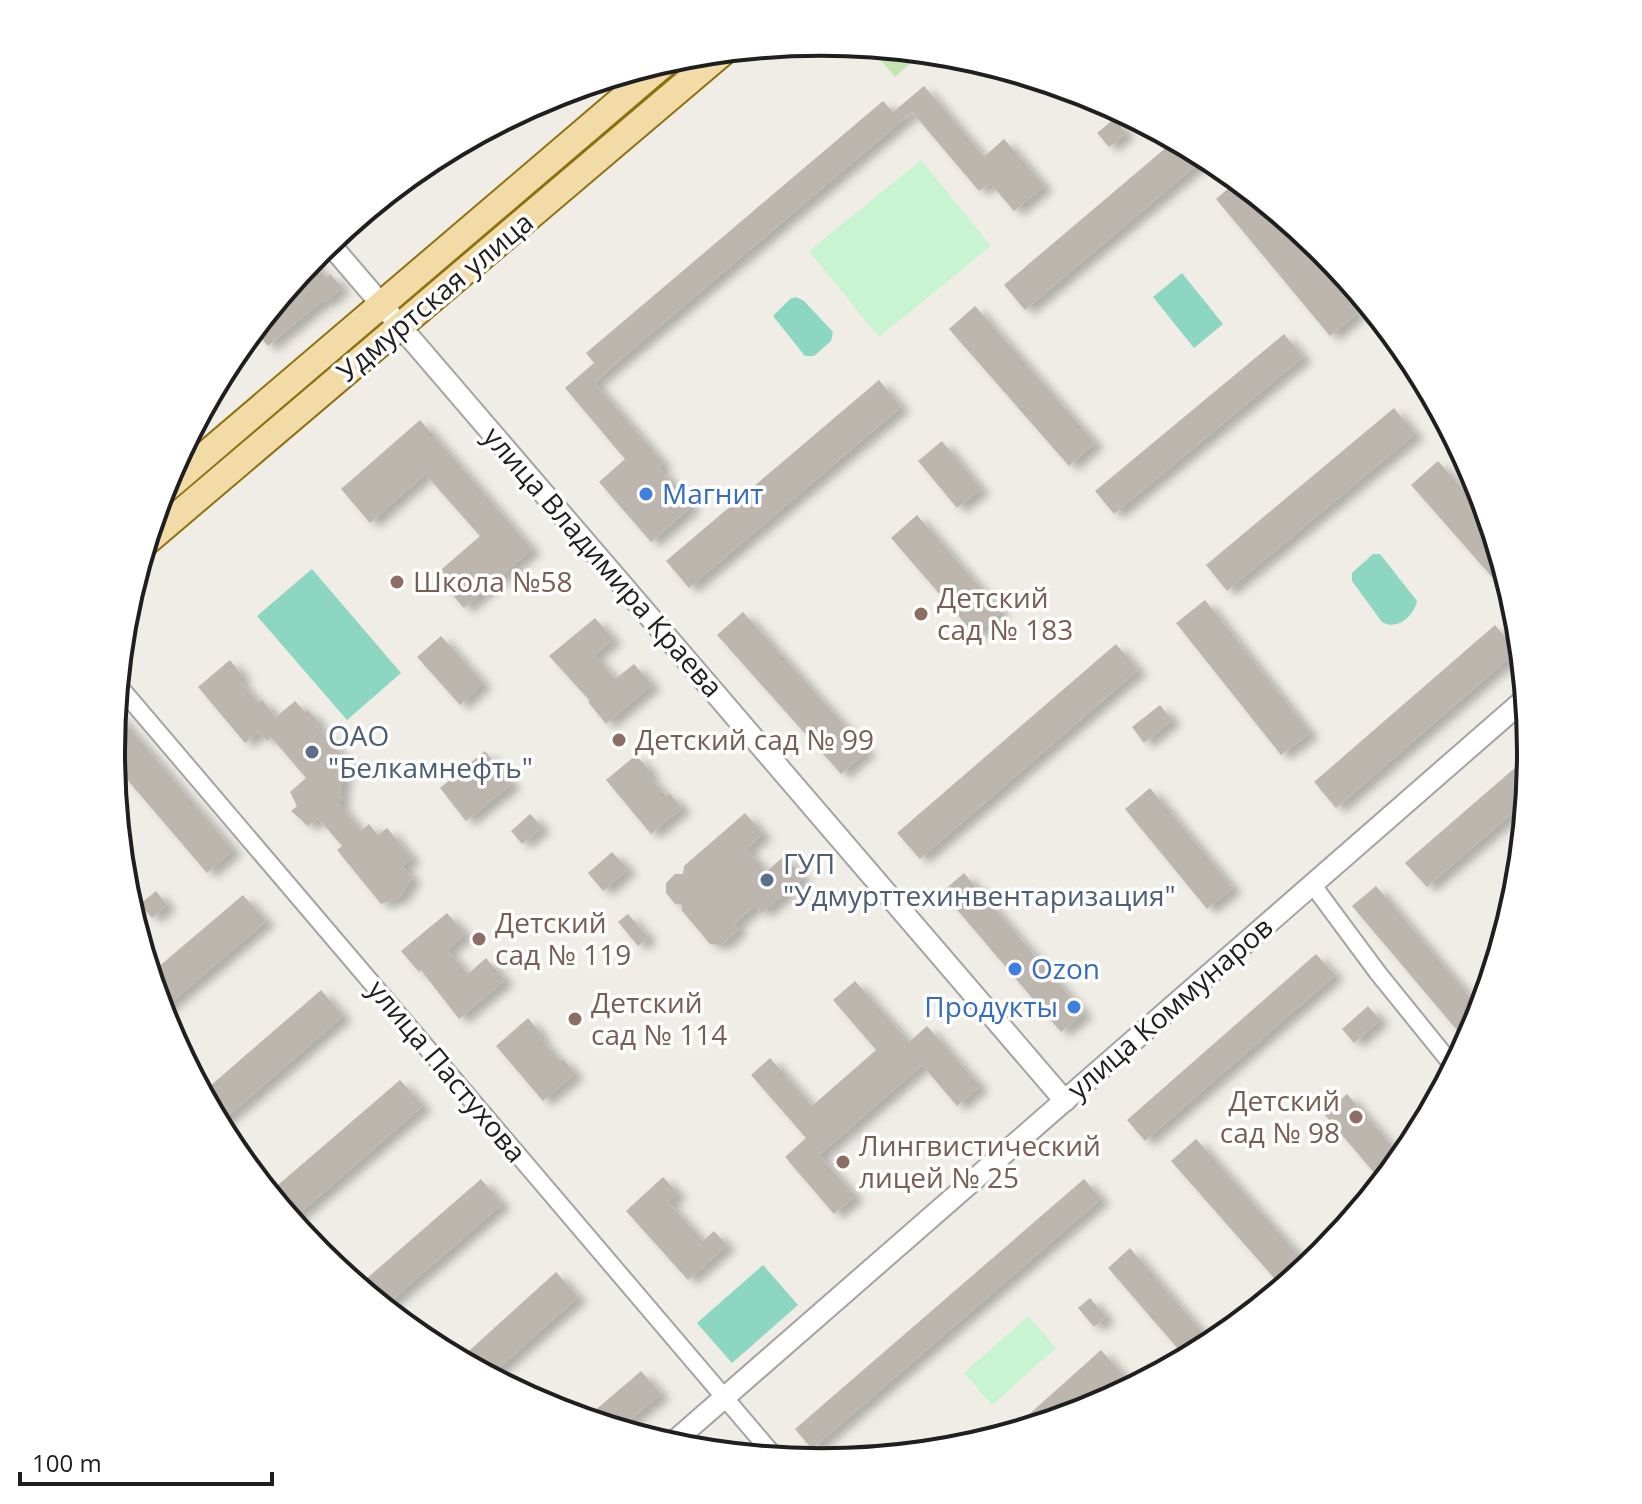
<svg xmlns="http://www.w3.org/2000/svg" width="1642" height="1504" font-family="'Open Sans',sans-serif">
<defs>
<filter id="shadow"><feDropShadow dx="9" dy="5" stdDeviation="4" flood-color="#0004"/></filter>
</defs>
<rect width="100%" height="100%" fill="#efede6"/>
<!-- grass -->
<path fill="#c4e4b1" d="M 870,47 L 923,52 L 895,77 Z"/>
<!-- park -->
<g fill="#c8f4d1">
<path d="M 921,160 L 991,246 L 879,337 L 809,251 Z"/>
<path d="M 1028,1316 L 1056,1348 L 992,1405 L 964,1373 Z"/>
</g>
<!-- pitch -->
<g fill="#8cd6c2">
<path d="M 1182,273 L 1223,324 L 1194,348 L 1153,297 Z"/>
<path d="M 796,297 L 804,301 L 833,332 L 831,341 L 814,356 L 805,356 L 773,316 L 790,299 Z"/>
<path d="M 1373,554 L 1380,554 L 1417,601 C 1414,616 1397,631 1382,622 L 1352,581 L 1352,573 Z"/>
<path d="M 312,569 L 401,673 L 347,720 L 257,616 Z"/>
<path d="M 763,1265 L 798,1305 L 732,1363 L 697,1323 Z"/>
</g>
<!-- building -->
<g fill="#bcb6af" filter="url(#shadow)">
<path d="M 924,86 L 984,157 L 1004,139 L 1044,186 L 1014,211 L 990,183 L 979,191 L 912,112 L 594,382 L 663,463 L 658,467 L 692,506 L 651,542 L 599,482 L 625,459 L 565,388 L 594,363 L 586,353 L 883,101 L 893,112 Z"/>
<path d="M 1114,119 L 1126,133 L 1109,147 L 1097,133 Z"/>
<path d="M 1175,140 L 1206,157 L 1025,310 L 1004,285 Z"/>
<path d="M 1238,180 L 1266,204 L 1358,313 L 1330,336 L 1216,199 Z"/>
<path d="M 311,260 L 326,278 L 330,274 L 341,286 L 338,291 L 328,300 L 321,302 L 268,346 L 254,329 Z"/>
<path d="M 975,306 L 1095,443 L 1069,466 L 949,329 Z"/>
<path d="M 1284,334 L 1303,357 L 1114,514 L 1095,491 Z"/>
<path d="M 879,380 L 901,407 L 689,588 L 666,561 Z"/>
<path d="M 1394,408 L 1415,434 L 1227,591 L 1206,565 Z"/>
<path d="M 420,420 L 532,549 L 464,608 L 435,575 L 480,536 L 425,474 L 370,523 L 341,489 Z"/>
<path d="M 942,441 L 981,489 L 957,508 L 918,461 Z"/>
<path d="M 1438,461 L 1489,519 L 1514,602 L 1411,485 Z"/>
<path d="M 917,515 L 1001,612 L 975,635 L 891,538 Z"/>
<path d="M 1205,600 L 1310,733 L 1281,755 L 1176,623 Z"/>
<path d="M 743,612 L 867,751 L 841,774 L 717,635 Z"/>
<path d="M 595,618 L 613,639 L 594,655 L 615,679 L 634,664 L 652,685 L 606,724 L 588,702 L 590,701 L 549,656 Z"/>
<path d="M 1495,625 L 1517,651 L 1336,808 L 1314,782 Z"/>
<path d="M 441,636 L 483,683 L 460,705 L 417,657 Z"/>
<path d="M 1116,644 L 1138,670 L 920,859 L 897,833 Z"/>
<path d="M 230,660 L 242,675 L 238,679 L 259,703 L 262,700 L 276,717 L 295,701 L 305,712 L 308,710 L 318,722 L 315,724 L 349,764 L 344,768 L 340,795 L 343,798 L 338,803 L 361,831 L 369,824 L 378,835 L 387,828 L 412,858 L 402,866 L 412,878 L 400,897 L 381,904 L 337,850 L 342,846 L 318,818 L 308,826 L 291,811 L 297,806 L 290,792 L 306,778 L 271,737 L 267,741 L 259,731 L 245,743 L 198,687 Z"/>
<path d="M 1160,705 L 1172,720 L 1144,743 L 1132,727 Z"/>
<path d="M 115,711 L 233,850 L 207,873 L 112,762 Z"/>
<path d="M 485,751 L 512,784 L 466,821 L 440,788 Z"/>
<path d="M 1531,754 L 1526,801 L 1427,887 L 1405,863 Z"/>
<path d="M 636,755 L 650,771 L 647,774 L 666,796 L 669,793 L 682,808 L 651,834 L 606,780 Z"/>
<path d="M 1150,788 L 1233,888 L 1207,909 L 1125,809 Z"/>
<path d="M 745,813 L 763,834 L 746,849 L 766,872 L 784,856 L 803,878 L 762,913 L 755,905 L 734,924 L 738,930 L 722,944 L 710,944 L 682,911 L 682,904 L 675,904 L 666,893 L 666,883 L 675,874 L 683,874 L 684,866 Z"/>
<path d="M 530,814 L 542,827 L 522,844 L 511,831 Z"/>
<path d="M 612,852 L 628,869 L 603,891 L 588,873 Z"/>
<path d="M 964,873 L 1084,1013 L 1061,1032 L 942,892 Z"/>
<path d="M 1376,886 L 1481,1010 L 1467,1042 L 1352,906 Z"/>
<path d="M 156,891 L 167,905 L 152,918 L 140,904 Z"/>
<path d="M 243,895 L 266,921 L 161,1011 L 150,974 Z"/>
<path d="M 447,913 L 465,934 L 447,950 L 468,974 L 486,958 L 505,980 L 459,1019 L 421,970 L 419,972 L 401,951 Z"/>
<path d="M 628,914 L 648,937 L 638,946 L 618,922 Z"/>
<path d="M 1316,954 L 1335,975 L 1145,1141 L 1127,1120 Z"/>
<path d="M 855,981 L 909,1042 L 927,1026 L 980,1086 L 957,1106 L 922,1065 L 819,1155 L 855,1196 L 834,1214 L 785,1157 L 806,1138 L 751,1075 L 770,1058 L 812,1106 L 876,1050 L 833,1000 Z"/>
<path d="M 321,990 L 343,1016 L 219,1124 L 202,1093 Z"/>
<path d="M 1368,1006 L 1380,1020 L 1354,1043 L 1342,1029 Z"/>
<path d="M 528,1018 L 541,1034 L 538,1036 L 560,1061 L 563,1059 L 575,1074 L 543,1101 L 496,1046 Z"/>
<path d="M 400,1080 L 423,1106 L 294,1218 L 271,1191 Z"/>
<path d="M 1347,1094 L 1402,1158 L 1382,1182 L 1324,1114 Z"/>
<path d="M 1196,1139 L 1308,1266 L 1282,1287 L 1171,1161 Z"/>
<path d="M 663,1177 L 678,1193 L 668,1202 L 703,1241 L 714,1231 L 727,1245 L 688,1280 L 626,1211 Z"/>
<path d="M 481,1179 L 502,1204 L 384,1307 L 358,1286 Z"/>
<path d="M 1084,1179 L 1101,1199 L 812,1449 L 795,1429 Z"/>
<path d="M 1130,1248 L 1212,1344 L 1186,1358 L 1108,1268 Z"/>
<path d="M 556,1272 L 578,1297 L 490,1376 L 459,1360 Z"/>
<path d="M 1090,1298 L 1106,1317 L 1094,1327 L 1078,1308 Z"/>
<path d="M 1101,1350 L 1123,1375 L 1082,1411 L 1007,1434 Z"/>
<path d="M 641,1371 L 661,1394 L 619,1429 L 585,1419 Z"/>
</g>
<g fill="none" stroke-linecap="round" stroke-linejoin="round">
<!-- minor casing -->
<g stroke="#a3a3a3" stroke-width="20">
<g id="minor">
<path d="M 118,685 L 776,1458"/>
<path d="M 1312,884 L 1378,973 L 1454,1067"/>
</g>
</g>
<!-- tertiary casing -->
<g stroke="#a3a3a3" stroke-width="24">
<g id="tertiary">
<path d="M 328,242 L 1065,1101"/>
<path d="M 670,1445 L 1526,698"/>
</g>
</g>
<!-- primary casing -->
<g stroke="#8c710f" stroke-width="30">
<g id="primary">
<path d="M 162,492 L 668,60"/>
<path d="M 146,542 L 723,52"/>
</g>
</g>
<!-- minor -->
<use href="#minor" stroke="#fff" stroke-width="16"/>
<!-- tertiary -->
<use href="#tertiary" stroke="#fff" stroke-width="20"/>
<!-- primary -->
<use href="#primary" stroke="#f3dba7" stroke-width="26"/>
</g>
<!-- markers -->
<g fill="#3f7fe0" stroke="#fff" stroke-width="3">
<circle cx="646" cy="494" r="8"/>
<circle cx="1015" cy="969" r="8"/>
<circle cx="1074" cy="1007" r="8"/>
</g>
<g fill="#8d6e63" stroke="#fff" stroke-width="3">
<circle cx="397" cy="582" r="8"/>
<circle cx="921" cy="614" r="8"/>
<circle cx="619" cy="740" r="8"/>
<circle cx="479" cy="939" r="8"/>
<circle cx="575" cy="1019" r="8"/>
<circle cx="1356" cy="1117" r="8"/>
<circle cx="843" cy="1162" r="8"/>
</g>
<g fill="#5c6f8a" stroke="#fff" stroke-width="3">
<circle cx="312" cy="752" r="8"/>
<circle cx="767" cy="880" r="8"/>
</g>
<g text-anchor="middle" stroke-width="7" stroke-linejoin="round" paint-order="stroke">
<!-- street labels -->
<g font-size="28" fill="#1f1f1f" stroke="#fff">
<text transform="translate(435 297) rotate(-40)" y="10">Удмуртская улица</text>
<text transform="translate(603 562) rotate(49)" y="10">улица Владимира Краева</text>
<text transform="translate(1170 1008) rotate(-41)" y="10">улица Коммунаров</text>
<text transform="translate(447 1071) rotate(50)" y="10">улица Пастухова</text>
</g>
<!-- shop labels -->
<g font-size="28" fill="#366cbe" stroke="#fff" text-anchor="start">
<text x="662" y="504">Магнит</text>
<text x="1031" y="979">Ozon</text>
<text x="1058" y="1017" text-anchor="end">Продукты</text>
</g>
<!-- education labels -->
<g font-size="28" fill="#785e54" stroke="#fff" text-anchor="start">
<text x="413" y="592">Школа №58</text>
<text x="937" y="608">Детский<tspan x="937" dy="32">сад № 183</tspan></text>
<text x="635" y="750">Детский сад № 99</text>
<text x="495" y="933">Детский<tspan x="495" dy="32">сад № 119</tspan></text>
<text x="591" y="1013">Детский<tspan x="591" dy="32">сад № 114</tspan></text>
<text x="1340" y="1111" text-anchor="end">Детский<tspan x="1340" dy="32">сад № 98</tspan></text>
<text x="859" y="1156">Лингвистический<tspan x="859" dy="32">лицей № 25</tspan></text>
</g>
<!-- service labels -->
<g font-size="28" fill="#4e5e75" stroke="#fff" text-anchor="start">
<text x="328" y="746">ОАО<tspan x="328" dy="32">"Белкамнефть"</tspan></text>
<text x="783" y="874">ГУП<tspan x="783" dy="32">"Удмурттехинвентаризация"</tspan></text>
</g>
</g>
<!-- crop -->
<path d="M0 0H1642V1504H0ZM125 752a696 696 0 1 1 1392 0a696 696 0 1 1-1392 0Z" fill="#fff" fill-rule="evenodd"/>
<path fill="none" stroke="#1f1f1f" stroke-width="4" d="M125 752a696 696 0 1 1 1392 0a696 696 0 1 1-1392 0Z"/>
<!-- scale -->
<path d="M20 1472v12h252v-12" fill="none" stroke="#1f1f1f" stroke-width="4"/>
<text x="32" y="1472" font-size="24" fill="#1f1f1f" stroke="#ffffff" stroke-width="6" paint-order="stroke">100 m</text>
</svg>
